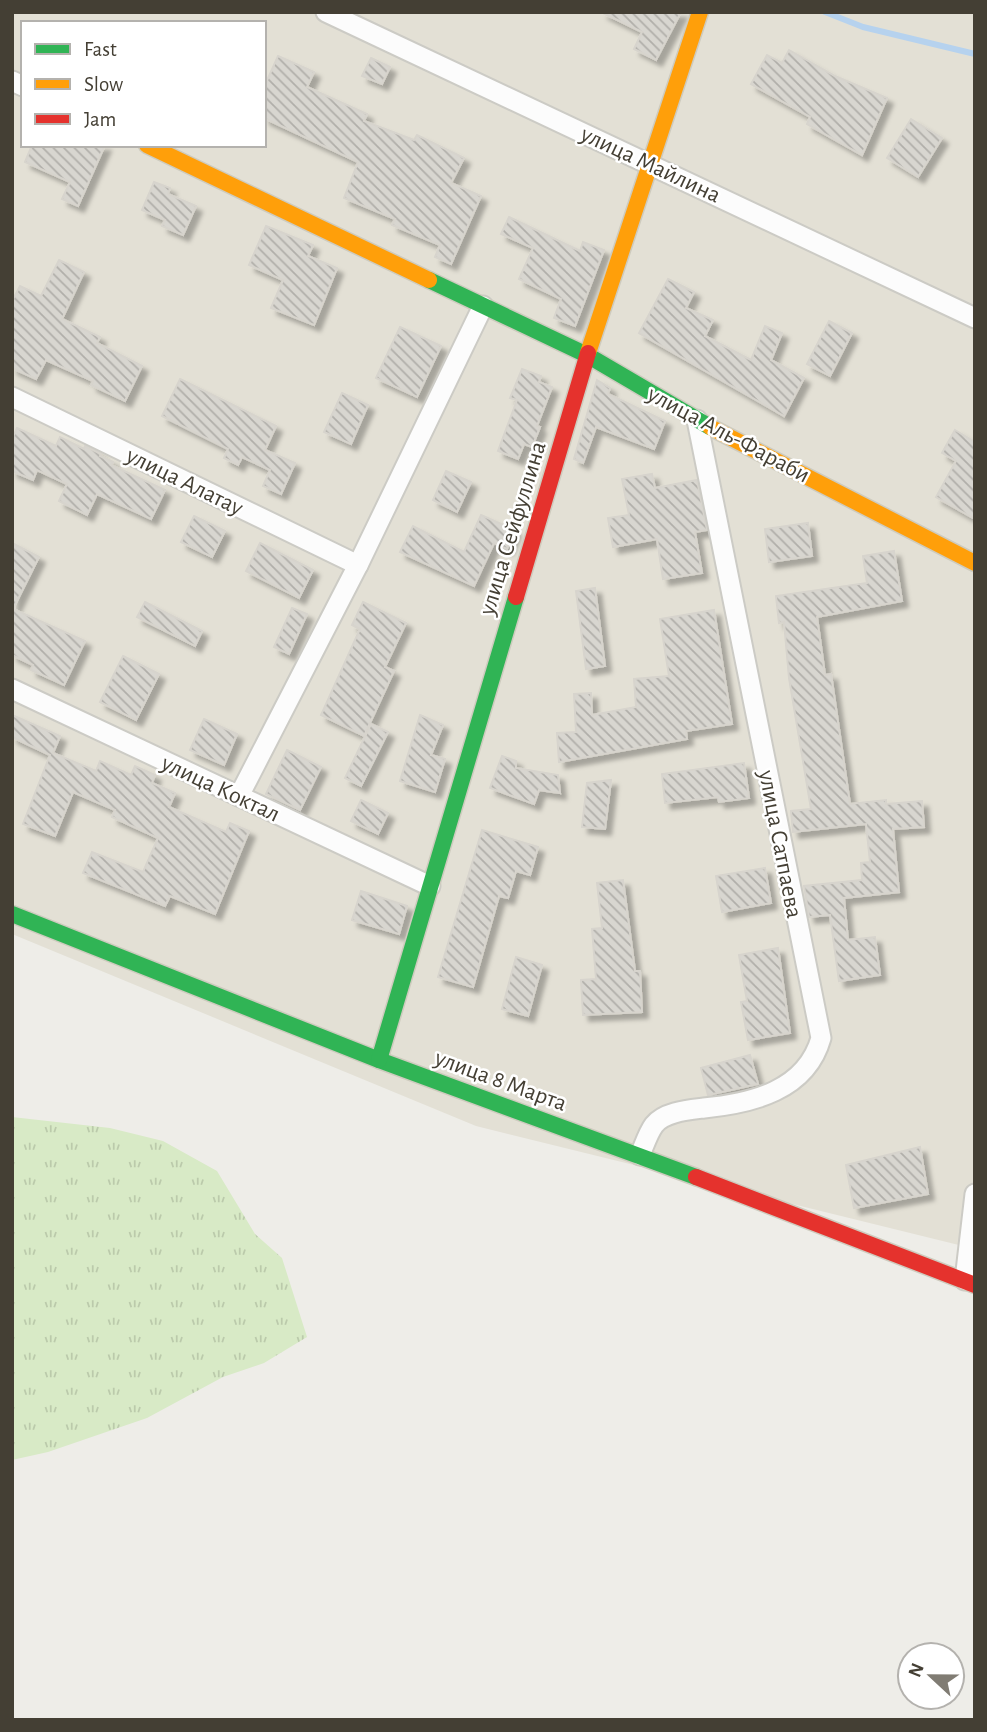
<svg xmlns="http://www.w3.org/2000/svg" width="987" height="1732" font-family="'Alegreya Sans',sans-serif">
<defs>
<pattern id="grass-tufts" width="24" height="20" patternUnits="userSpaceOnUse" patternTransform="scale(1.75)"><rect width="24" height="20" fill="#d8eac6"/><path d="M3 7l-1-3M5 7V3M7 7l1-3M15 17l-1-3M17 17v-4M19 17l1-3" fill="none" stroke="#bbcaab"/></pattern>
<pattern id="building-back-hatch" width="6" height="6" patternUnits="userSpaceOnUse" patternTransform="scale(1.75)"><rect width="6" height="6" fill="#d8d6d0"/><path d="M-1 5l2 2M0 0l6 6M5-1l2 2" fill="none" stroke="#b1afaa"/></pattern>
<filter id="shadow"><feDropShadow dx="6" dy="6" stdDeviation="2" flood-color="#0004"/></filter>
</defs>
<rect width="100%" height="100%" fill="#eeede8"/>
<!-- residential -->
<path fill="#e3e0d5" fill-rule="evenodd" d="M 12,12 L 975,12 L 975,1249 L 476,1126 L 12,934 ZM 23,23 L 264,23 L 264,145 L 23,145 Z"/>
<!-- grass -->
<path fill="url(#grass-tufts)" d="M 12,1117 L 110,1128 L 163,1141 L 217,1171 L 255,1234 L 282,1258 L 307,1337 L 264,1363 L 223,1377 L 147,1418 L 48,1452 L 12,1460 Z"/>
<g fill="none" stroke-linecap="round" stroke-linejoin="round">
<!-- stream -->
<path stroke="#b6d2ee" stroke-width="6" d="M 825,12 L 863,27 L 975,54"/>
</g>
<!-- building -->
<g fill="url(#building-back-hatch)" stroke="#d7d4cd" stroke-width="2" filter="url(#shadow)">
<path d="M 601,12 L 681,12 L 656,60 L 634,49 L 642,32 Z"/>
<path d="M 789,50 L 835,76 L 887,98 L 862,155 L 807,124 L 810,117 L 751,84 L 767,55 L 782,63 Z"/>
<path d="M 278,56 L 314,72 L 307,87 L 367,114 L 364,121 L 414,140 L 417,135 L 464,158 L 451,183 L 481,196 L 451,264 L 435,257 L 440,245 L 392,225 L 395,219 L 344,198 L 358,162 L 264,118 L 264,87 Z"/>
<path d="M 371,58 L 390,67 L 382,84 L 362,76 Z"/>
<path d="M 911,119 L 942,138 L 918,177 L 887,158 Z"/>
<path d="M 32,145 L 105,145 L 78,206 L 62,199 L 70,182 L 25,162 Z"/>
<path d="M 154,182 L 170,188 L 168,194 L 196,206 L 183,235 L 162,226 L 165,220 L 142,210 Z"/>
<path d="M 509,217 L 580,251 L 583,242 L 604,250 L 575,326 L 554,318 L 561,299 L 519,279 L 533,248 L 501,234 Z"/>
<path d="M 266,226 L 313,245 L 308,256 L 337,268 L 314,325 L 271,308 L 283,280 L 249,265 Z"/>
<path d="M 59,260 L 84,272 L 62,319 L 100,337 L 97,343 L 142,366 L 125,401 L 91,385 L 93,381 L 46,360 L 36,379 L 12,368 L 12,301 L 20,286 L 41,296 Z"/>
<path d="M 668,279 L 694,292 L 686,308 L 713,320 L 705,336 L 751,360 L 765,326 L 782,333 L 771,360 L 804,378 L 784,416 L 639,333 Z"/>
<path d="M 829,321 L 852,333 L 830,376 L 807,364 Z"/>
<path d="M 400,327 L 441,346 L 417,397 L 376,378 Z"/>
<path d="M 522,369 L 541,376 L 539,382 L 552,387 L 537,426 L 540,427 L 532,447 L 524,444 L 518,459 L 498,451 L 517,400 L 510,398 Z"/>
<path d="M 180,379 L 276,426 L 265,450 L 295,463 L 281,494 L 263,486 L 270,470 L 242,457 L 238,465 L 224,458 L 228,449 L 162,416 Z"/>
<path d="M 597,380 L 610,388 L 608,394 L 665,421 L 654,449 L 596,427 L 583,463 L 574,459 Z"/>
<path d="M 342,393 L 368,405 L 351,444 L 324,432 Z"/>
<path d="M 17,428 L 56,446 L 60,437 L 84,449 L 85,446 L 101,454 L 100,456 L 113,462 L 111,465 L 165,490 L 151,519 L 97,494 L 87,515 L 59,501 L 67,484 L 37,470 L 33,480 L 12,471 L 12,439 Z"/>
<path d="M 955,430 L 975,442 L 975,519 L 936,497 L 956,461 L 942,453 Z"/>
<path d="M 446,471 L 471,482 L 457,512 L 433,500 Z"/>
<path d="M 652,474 L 655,488 L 697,480 L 707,530 L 695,532 L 702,573 L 663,579 L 657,539 L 613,547 L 608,518 L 629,515 L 622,479 Z"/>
<path d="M 481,515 L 515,530 L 507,549 L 494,543 L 474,586 L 400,552 L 413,526 L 464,552 Z"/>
<path d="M 194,516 L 225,531 L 212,557 L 181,542 Z"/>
<path d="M 808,523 L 812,556 L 769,562 L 765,529 Z"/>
<path d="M 12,543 L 39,557 L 13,609 L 85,641 L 64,685 L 31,670 L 33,665 L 12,655 Z"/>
<path d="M 260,543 L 313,570 L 299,598 L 246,571 Z"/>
<path d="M 894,551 L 902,601 L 817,617 L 825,675 L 831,674 L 850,804 L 886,800 L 886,804 L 922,801 L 924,827 L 893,829 L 899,892 L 844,898 L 848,940 L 875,937 L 880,975 L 839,981 L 830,915 L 809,917 L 804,886 L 862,880 L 861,863 L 870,862 L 866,824 L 793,832 L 791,811 L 811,809 L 789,678 L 784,622 L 779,623 L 776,596 L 867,583 L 863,556 Z"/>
<path d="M 595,588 L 605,666 L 586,669 L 576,591 Z"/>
<path d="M 145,602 L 202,631 L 195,646 L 137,617 Z"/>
<path d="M 363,602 L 406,623 L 385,667 L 394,671 L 364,736 L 321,715 L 360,629 L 352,625 Z"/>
<path d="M 292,608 L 307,614 L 289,654 L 274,647 Z"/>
<path d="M 714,610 L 732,724 L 686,731 L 687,739 L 559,762 L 557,733 L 576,732 L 574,694 L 591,693 L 592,715 L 636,707 L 634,679 L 669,676 L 660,619 Z"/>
<path d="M 123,656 L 159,674 L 136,720 L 100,702 Z"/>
<path d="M 12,715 L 60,736 L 53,753 L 96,771 L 100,761 L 131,775 L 135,766 L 155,775 L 152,783 L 175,793 L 169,807 L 226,832 L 230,823 L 249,831 L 215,914 L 170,896 L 165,906 L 83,873 L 92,852 L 143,872 L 158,838 L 112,817 L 115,810 L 73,792 L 55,836 L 23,824 L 50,755 L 12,737 Z"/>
<path d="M 420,715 L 443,725 L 431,755 L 445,759 L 435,792 L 400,781 Z"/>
<path d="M 204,719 L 237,734 L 224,765 L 190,750 Z"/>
<path d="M 371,724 L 388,732 L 361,786 L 345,778 Z"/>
<path d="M 287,750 L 321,767 L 300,810 L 266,794 Z"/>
<path d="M 502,756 L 516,761 L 516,768 L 558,775 L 560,793 L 539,790 L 534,804 L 490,788 Z"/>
<path d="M 744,763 L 749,798 L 719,802 L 718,797 L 665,803 L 662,774 Z"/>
<path d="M 611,780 L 605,829 L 582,827 L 587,783 Z"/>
<path d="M 361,800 L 388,813 L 378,834 L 351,821 Z"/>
<path d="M 482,830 L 538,847 L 530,875 L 516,871 L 508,898 L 499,896 L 473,987 L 438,977 Z"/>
<path d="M 765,868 L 771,903 L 722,912 L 716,876 Z"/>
<path d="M 623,880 L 635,971 L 640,971 L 642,1012 L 583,1015 L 581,980 L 596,979 L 592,929 L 602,928 L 597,883 Z"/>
<path d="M 361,891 L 407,906 L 399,934 L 352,920 Z"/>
<path d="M 778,948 L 790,1033 L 748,1040 L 741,1002 L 747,1001 L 739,955 Z"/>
<path d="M 516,957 L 542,965 L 528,1016 L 502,1009 Z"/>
<path d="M 750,1055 L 758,1084 L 708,1095 L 701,1068 Z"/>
<path d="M 920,1147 L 928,1194 L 854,1208 L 846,1165 Z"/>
</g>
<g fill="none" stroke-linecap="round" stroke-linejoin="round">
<!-- street casing -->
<g stroke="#cccbc5" stroke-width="23">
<g id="street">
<path d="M 326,12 L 975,318"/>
<path d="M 12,81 L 23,86"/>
<path d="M 12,397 L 358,565"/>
<path d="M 12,689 L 430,886"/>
<path d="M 239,796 L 358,565 L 483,306"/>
<path d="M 640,1155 C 644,1146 648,1133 654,1125 C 664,1112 688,1110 704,1108 C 752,1103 806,1091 821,1038 L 697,420"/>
<path d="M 965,1280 L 975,1194"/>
</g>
</g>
<!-- fast casing -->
<g stroke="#cecbbe" stroke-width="19">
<g id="fast">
<path d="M 429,280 L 587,355 L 710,427"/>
<path d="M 12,914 L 379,1060 L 696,1177"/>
<path d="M 379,1060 L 516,597"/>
</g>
</g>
<!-- slow casing -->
<g stroke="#cecbbe" stroke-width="19">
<g id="slow">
<path d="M 147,145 L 429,280"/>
<path d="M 588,353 L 700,12"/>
<path d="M 710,427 L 975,563"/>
</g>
</g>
<!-- jam casing -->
<g stroke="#cecbbe" stroke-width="19">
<g id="jam">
<path d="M 516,597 L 588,353"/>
<path d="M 696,1177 L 975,1285"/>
</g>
</g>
<!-- street -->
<use href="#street" stroke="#fcfcfc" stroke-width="19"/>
<!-- fast -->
<use href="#fast" stroke="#30b455" stroke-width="16"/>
<!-- slow -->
<use href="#slow" stroke="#ff9f0a" stroke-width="16"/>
<!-- jam -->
<use href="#jam" stroke="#e5322d" stroke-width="16"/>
</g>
<g text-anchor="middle" stroke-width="5" stroke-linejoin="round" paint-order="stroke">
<!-- street labels -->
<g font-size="24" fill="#443f34" stroke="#fff">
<text transform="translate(651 164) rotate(25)" y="8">улица Майлина</text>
<text transform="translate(729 434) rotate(28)" y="8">улица Аль-Фараби</text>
<text transform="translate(185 481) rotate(26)" y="8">улица Алатау</text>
<text transform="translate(512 528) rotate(-73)" y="8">улица Сейфуллина</text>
<text transform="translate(221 788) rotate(25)" y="8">улица Коктал</text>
<text transform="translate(781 844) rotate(79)" y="8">улица Сатпаева</text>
<text transform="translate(501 1080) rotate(20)" y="8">улица 8 Марта</text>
</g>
</g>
<!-- border -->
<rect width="987" height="1732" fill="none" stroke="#443f34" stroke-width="28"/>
<!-- legend -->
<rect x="21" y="21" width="245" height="126" fill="#ffffff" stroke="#b4b2ae" stroke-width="2"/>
<rect x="35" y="44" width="35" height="10" fill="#30b455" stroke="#b4b2ae" stroke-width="2"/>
<text x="84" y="56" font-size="21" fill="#443f34">Fast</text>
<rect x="35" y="79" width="35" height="10" fill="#ff9f0a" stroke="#b4b2ae" stroke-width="2"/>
<text x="84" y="91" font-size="21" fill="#443f34">Slow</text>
<rect x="35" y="114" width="35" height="10" fill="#e5322d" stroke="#b4b2ae" stroke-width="2"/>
<text x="84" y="126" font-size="21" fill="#443f34">Jam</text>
<!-- north arrow -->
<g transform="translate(931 1676) rotate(292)"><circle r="33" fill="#ffffff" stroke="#b4b2ae" stroke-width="2"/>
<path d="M0-5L12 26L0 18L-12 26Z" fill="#807c73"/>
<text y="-10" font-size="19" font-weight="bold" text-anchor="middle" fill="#443f34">N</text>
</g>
</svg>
